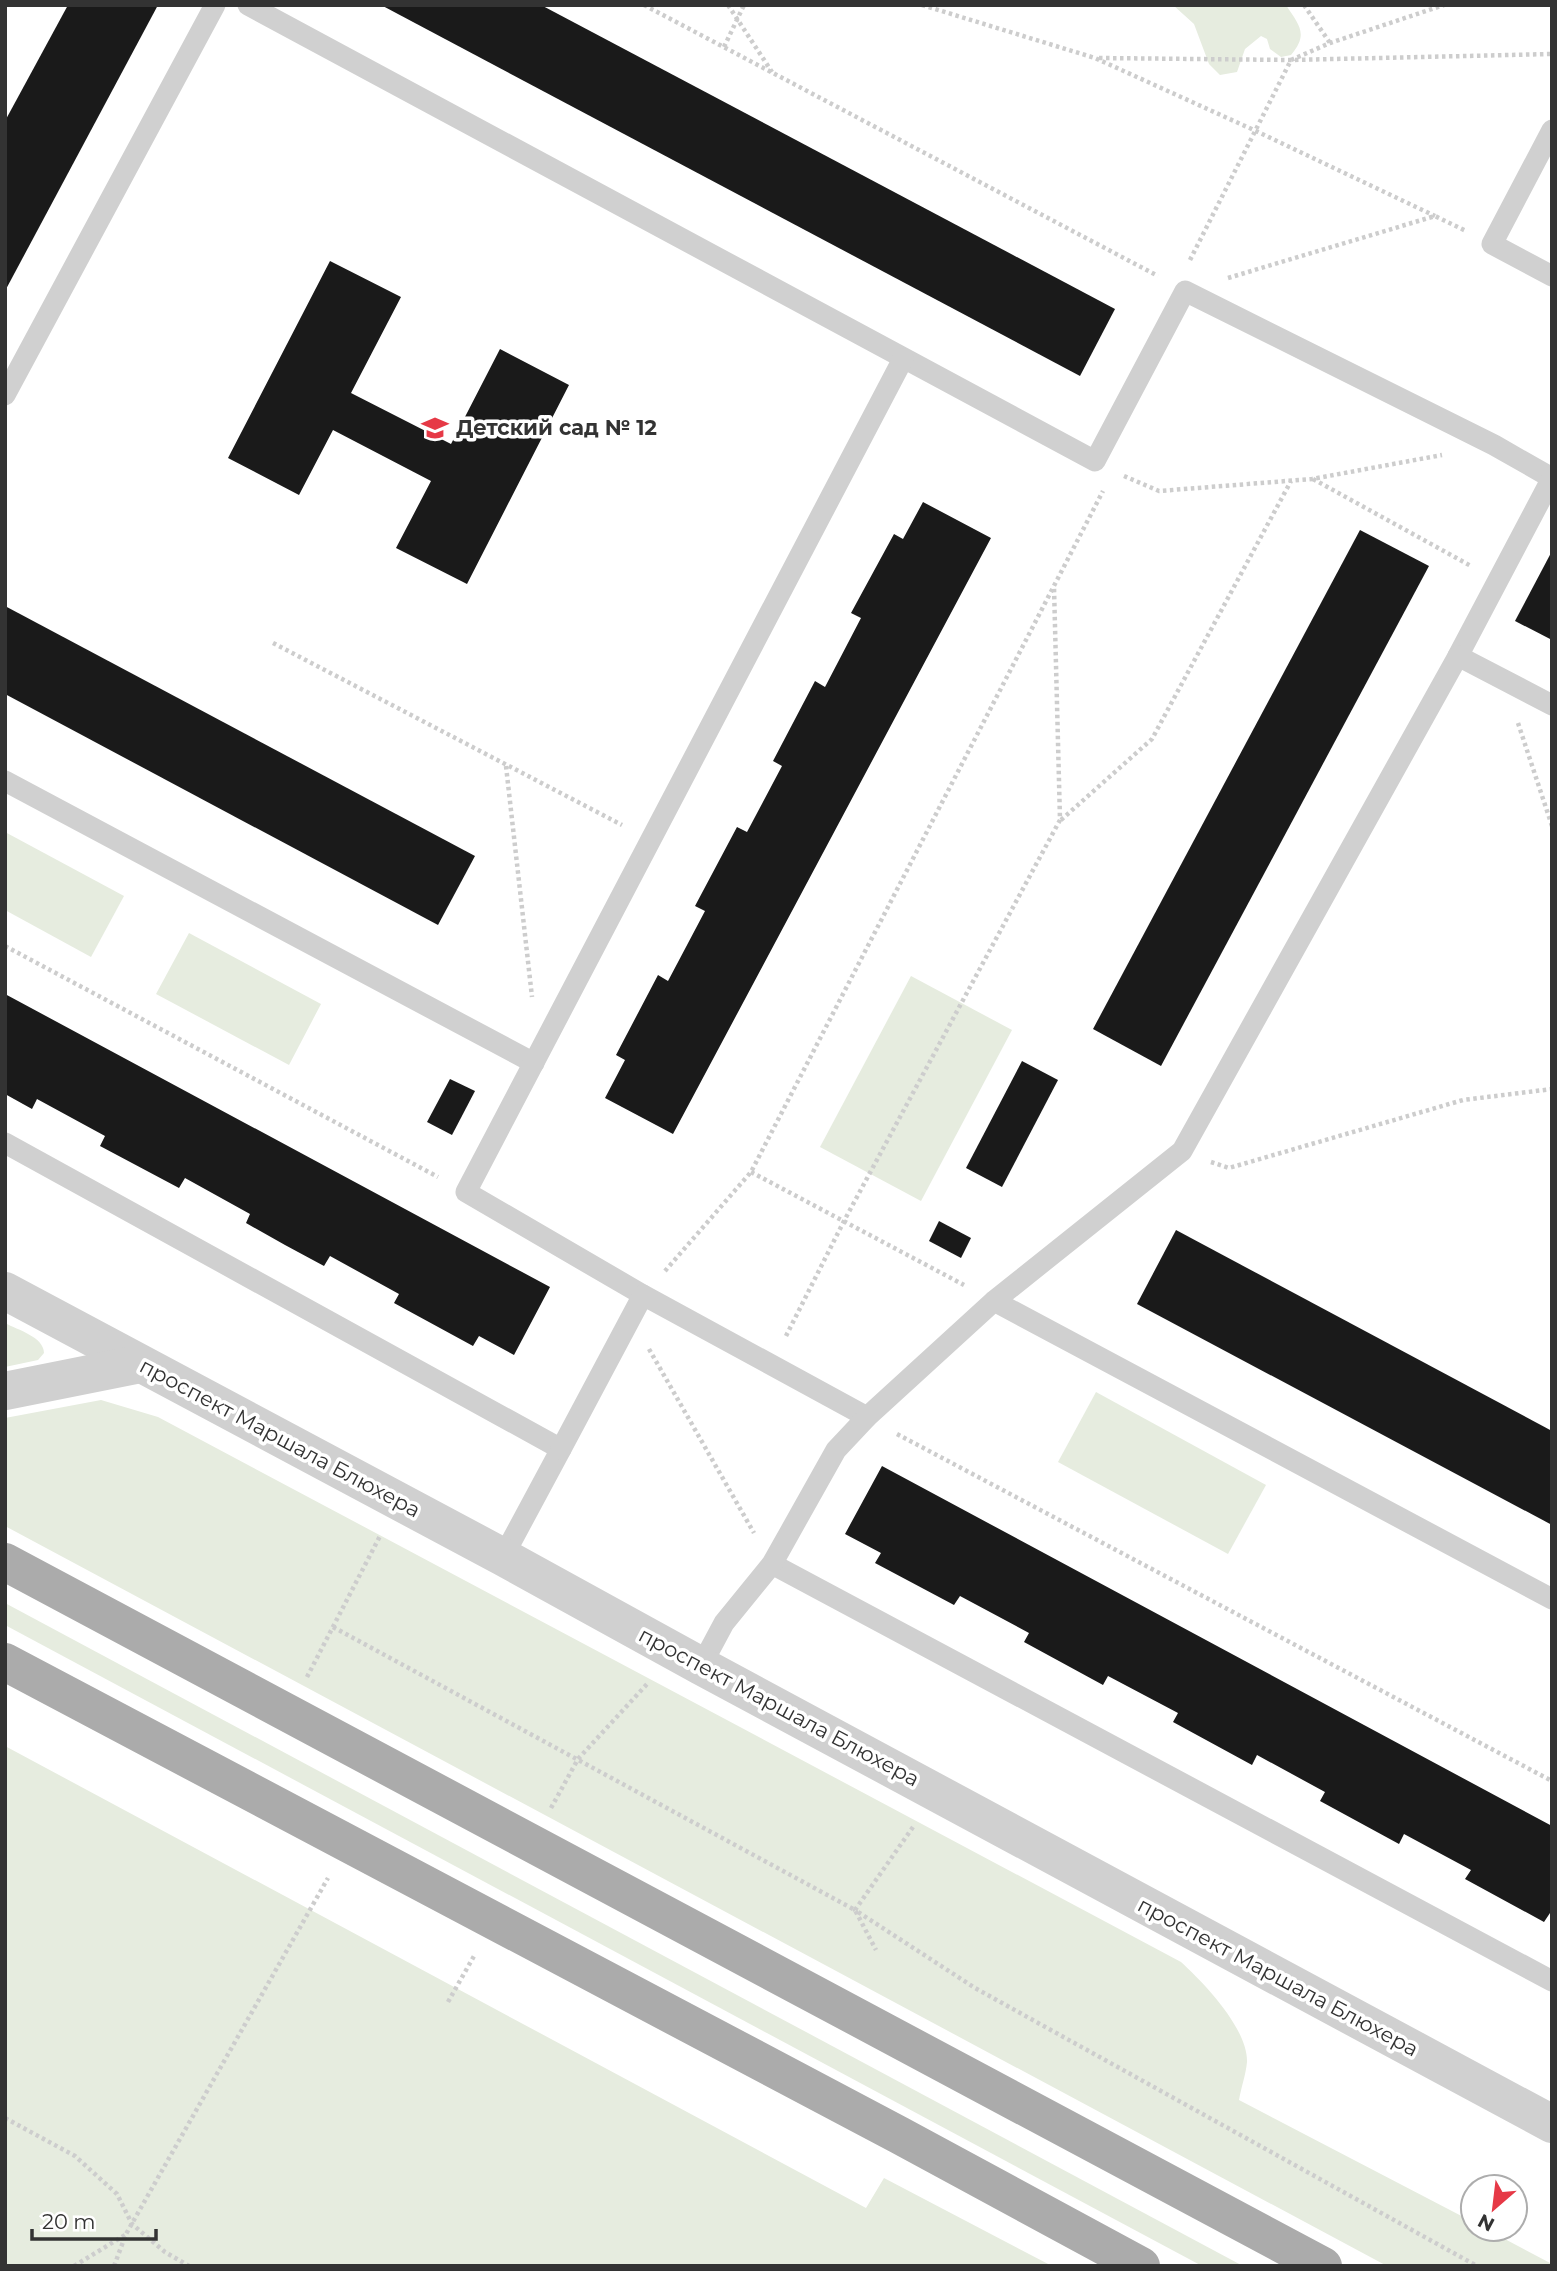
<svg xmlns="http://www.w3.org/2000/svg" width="1557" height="2271" font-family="Montserrat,sans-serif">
<rect width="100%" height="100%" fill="#fff"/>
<!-- green -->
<g fill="#e6ecdf">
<path d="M 1173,5 L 1286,5 C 1299,25 1309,34 1291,55 L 1281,57 L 1270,49 L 1267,39 L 1261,36 L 1245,49 L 1237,72 L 1220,75 L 1209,64 L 1194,24 Z"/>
<path d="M 5,832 L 124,896 L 91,957 L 5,910 Z"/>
<path d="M 189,933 L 321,1004 L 289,1065 L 156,994 Z"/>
<path d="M 911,976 L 1012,1030 L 921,1201 L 820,1147 Z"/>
<path d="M 5,1323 C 18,1330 44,1337 44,1353 L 38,1360 L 5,1367 Z"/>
<path d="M 1096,1392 L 1266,1485 L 1228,1554 L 1058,1462 Z"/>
<path d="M 101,1400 L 158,1417 L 1181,1962 C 1204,1983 1248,2029 1247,2062 C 1246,2074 1241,2088 1239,2100 L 1473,2222 L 1473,2229 L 1486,2229 L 1552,2264 L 1552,2266 L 1387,2266 L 5,1526 L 5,1418 Z"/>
<path d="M 5,1603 L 1243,2266 L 1202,2266 L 5,1625 Z"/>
<path d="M 5,1746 L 866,2208 L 884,2178 L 1052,2266 L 5,2266 Z"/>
</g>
<!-- building -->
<g fill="#1a1a1a">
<path d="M 68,5 L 158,5 L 5,291 L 5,121 Z"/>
<path d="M 381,5 L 541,5 L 1115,309 L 1080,376 Z"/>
<path d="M 330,261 L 401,297 L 351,393 L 451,444 L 500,349 L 569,385 L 467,584 L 396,548 L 431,481 L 333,430 L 299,495 L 228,458 Z"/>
<path d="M 923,502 L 991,538 L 673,1134 L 605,1098 L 625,1060 L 616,1055 L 658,975 L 668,981 L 705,911 L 695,906 L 737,827 L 747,832 L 782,766 L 773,761 L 815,681 L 825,687 L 861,618 L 851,613 L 894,534 L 903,539 Z"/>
<path d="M 1360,530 L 1429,566 L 1161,1066 L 1093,1029 Z"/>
<path d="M 1552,551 L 1552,640 L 1515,621 Z"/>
<path d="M 5,606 L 475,856 L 438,925 L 5,694 Z"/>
<path d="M 5,994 L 550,1287 L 514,1355 L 479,1336 L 473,1346 L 394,1303 L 399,1294 L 330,1256 L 324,1266 L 285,1245 L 246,1223 L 250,1214 L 185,1178 L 179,1188 L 100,1146 L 105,1136 L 37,1099 L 32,1109 L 5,1094 Z"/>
<path d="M 1022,1061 L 1058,1080 L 1002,1187 L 966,1168 Z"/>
<path d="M 450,1079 L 475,1091 L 452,1135 L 427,1122 Z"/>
<path d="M 939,1221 L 971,1238 L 961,1258 L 929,1241 Z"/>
<path d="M 1176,1230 L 1552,1431 L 1552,1525 L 1137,1304 Z"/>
<path d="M 882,1466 L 1552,1826 L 1552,1914 L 1550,1913 L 1544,1922 L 1465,1879 L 1471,1870 L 1404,1834 L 1399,1844 L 1320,1801 L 1325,1792 L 1257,1755 L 1252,1765 L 1173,1722 L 1178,1713 L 1108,1676 L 1103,1685 L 1024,1642 L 1029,1633 L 960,1596 L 954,1605 L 875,1563 L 881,1553 L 845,1534 Z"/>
</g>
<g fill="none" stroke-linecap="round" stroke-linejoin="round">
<!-- path -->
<g stroke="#cdcdcd" stroke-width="4.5" stroke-dasharray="3.5 3.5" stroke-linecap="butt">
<path d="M 644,5 L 1158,276"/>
<path d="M 728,5 L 772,72"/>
<path d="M 922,5 L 1095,58 L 1256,131 L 1435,216"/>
<path d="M 1304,5 L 1330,43"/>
<path d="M 724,47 L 744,5"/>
<path d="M 1099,58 L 1291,60 L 1552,54"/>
<path d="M 1190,260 L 1291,60 L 1330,43 L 1444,5"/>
<path d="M 1228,278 L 1435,216 L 1466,231"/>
<path d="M 1124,476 L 1159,491 L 1312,479 L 1442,455"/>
<path d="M 1313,479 L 1471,566"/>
<path d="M 273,643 L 622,825"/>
<path d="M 1518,723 L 1552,826"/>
<path d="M 506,766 L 532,997"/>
<path d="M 1061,820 L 1152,739 L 1291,481"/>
<path d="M 5,946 L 438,1177"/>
<path d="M 1211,1162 L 1229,1168 L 1463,1100 L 1552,1089"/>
<path d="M 751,1172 L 964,1285"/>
<path d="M 665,1271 L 751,1172 L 1103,491"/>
<path d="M 786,1336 L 844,1221 L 1060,820 L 1054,587"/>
<path d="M 649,1349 L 754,1533"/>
<path d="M 897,1434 L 1552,1781"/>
<path d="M 333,1627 L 855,1910 L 876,1950"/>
<path d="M 307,1677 L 380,1536"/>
<path d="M 551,1808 L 578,1759 L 648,1683"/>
<path d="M 913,1827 L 855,1910 L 975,1988 L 1477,2266"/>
<path d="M 448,2002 L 474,1956"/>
<path d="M 5,2118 L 75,2156 L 117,2194 L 132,2224 L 165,2252 L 189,2266"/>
<path d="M 74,2266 L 125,2235"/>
<path d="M 114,2266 L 126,2234 L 328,1878"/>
</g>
<!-- service -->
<g stroke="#d0d0d0" stroke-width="21">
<path d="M 248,5 L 1095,461 L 1185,291 L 1494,445 L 1552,478"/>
<path d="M 1552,130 L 1492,244 L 1552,276"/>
<path d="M 5,395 L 215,5"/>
<path d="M 1458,656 L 1552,478"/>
<path d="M 5,781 L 534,1063"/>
<path d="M 5,1143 L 561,1449 L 503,1557"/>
<path d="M 643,1295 L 466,1192 L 903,359"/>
<path d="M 994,1301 L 1552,1599"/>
<path d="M 561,1449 L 643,1295 L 867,1417"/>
<path d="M 772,1564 L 1552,1981"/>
<path d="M 701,1666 L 724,1623 L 772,1564 L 836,1450 L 867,1417 L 994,1301 L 1182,1151 L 1458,656 L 1552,705"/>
</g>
<!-- minor -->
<g stroke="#d0d0d0" stroke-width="38">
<path d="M 5,1291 L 503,1557 L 701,1666 L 1552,2124"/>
<path d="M 5,1391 L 140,1364"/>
</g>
<!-- primary -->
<g stroke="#ababab" stroke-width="38">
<path d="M 5,1562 L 1323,2266"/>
<path d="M 5,1662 L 899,2135 L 1141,2266"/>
</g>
</g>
<!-- icons -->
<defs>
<g id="school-bare" transform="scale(2.1)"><path d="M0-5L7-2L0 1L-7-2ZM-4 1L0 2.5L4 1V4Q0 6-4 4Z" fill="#e63946" stroke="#fff" stroke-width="2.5" paint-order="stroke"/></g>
</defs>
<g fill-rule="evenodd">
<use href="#school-bare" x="435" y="428"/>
</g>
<g text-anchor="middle" stroke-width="7" stroke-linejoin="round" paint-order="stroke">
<!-- poi labels -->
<g font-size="21" font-weight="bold" fill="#333" stroke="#fff" text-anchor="start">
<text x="456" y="435">Детский сад № 12</text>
</g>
<!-- street labels -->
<g font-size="21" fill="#333" stroke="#fff">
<text transform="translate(280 1438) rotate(28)" y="7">проспект Маршала Блюхера</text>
<text transform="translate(779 1707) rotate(28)" y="7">проспект Маршала Блюхера</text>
<text transform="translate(1278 1977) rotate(28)" y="7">проспект Маршала Блюхера</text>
</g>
</g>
<!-- border -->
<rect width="1557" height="2271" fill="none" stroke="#333333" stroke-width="14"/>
<!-- north arrow -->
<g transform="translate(1494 2208) rotate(208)"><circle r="33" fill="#ffffff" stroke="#adadad" stroke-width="2"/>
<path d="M0-5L12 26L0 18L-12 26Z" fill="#e63946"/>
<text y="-10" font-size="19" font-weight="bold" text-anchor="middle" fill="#333333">N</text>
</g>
<!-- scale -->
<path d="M32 2229v10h124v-10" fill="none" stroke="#333333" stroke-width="3.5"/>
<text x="42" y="2229" font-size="21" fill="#333333" stroke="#ffffff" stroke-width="5" paint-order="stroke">20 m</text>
</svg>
